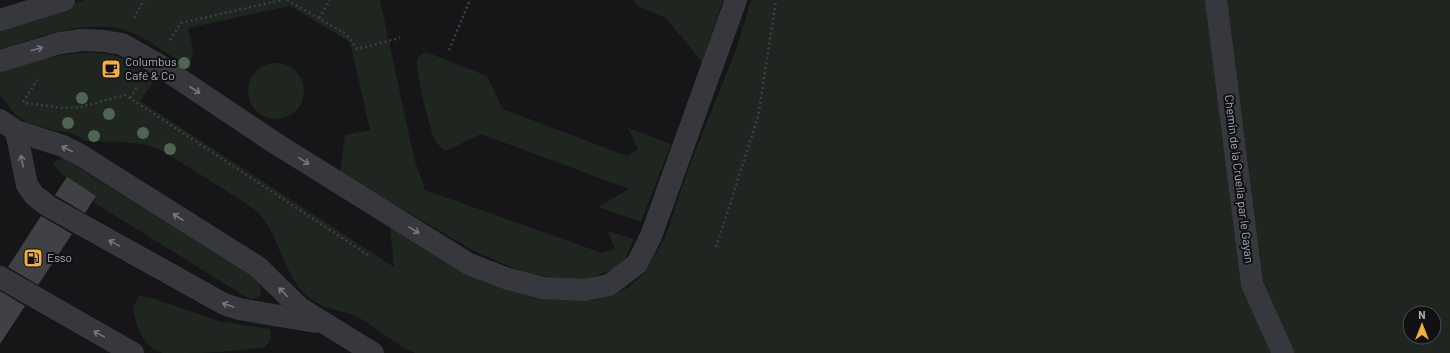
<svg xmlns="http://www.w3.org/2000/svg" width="1450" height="353" font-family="Barlow,sans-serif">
<rect width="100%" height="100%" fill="#161618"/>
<!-- green -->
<g fill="#1e261f" fill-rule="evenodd">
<path d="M 85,0 L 380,0 L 414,158 L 425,190 L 602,253 L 615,249 L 608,231 L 634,239 L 626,258 L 614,269 L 587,279 L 561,279 L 523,272 L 472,250 L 340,172 L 345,135 L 370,130 L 350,42 L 290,6 L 188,28 L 193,49 L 190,69 C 170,56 143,34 121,29 C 81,20 38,38 0,49 L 0,27 Z"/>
<path d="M 634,0 L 723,0 L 702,62 L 666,18 L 637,6 Z"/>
<path d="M 751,0 L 1450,0 L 1450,353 L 415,353 C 395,344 379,330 361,319 C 340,307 320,312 302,291 C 285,271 280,246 267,224 C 263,217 256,211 250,206 L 163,151 L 147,145 L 122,142 L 86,141 L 72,133 L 53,130 L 26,122 L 14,113 L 0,95 L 0,71 C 35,61 75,47 112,55 C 127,58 143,70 156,78 L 140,101 L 394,267 L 390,228 L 459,270 L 560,299 L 592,300 L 614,294 L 627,288 L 645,273 L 665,237 L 689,167 L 736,50 ZM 1410,313 L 1434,313 L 1434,337 L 1410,337 Z"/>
<path d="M 426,52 L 487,76 L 503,109 L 627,156 L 638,150 L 628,128 L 671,144 L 641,222 L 598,207 L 629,189 L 481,134 L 446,151 C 441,148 438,145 435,140 C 430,132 415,68 417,60 C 418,56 422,54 426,52 Z"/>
<circle cx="276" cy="91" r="28"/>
<path d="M 63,158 L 255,278 L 260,283 L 261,293 L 257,298 L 251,299 L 243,295 L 93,202 L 96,196 C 82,187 60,178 53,162 Z"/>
<path d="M 139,296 L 149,297 L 219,321 L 270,329 L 271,339 L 265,347 C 238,351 212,353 185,353 C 178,353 170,353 163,353 C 143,348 135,325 133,307 Z"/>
</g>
<!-- building -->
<g fill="#404145">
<path d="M 67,177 L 96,196 L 85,213 L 55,195 Z"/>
<path d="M 41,216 L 72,234 L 38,285 L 8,267 Z"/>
<path d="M 0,291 L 25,306 L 0,344 Z"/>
</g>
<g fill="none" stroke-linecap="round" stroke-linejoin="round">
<!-- path -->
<g stroke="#3d3f44" stroke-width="2.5" stroke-dasharray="2 3" stroke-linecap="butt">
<path d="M 287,0 L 346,34 L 357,49 L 400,38"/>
<path d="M 134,18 L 144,0"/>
<path d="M 319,18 L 330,0"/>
<path d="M 170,40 L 181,23 L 282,0"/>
<path d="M 449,50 L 470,0"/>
<path d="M 130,98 L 138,85"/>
<path d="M 23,102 L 37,80"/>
<path d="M 26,103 L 64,108 L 81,107 L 125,95 L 368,255"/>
<path d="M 716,247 L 758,117 L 776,0"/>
</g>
<!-- minor -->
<g stroke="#37383d" stroke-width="22">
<path d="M 1216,0 L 1252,284 L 1283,353"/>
<path d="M 0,20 L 64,0"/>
<path d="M 0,61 L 60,43 L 82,40 L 104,41 L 122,44 L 154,62 L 275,143 L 469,264 L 508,279 L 543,288 L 584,290 L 609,285 L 637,264 L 651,236 L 736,0"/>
<path d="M 0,120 L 16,131 L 63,146 L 82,156 L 131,187 L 258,267 L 300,308 L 373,353"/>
<path d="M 16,131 L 27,185 L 34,195 L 48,206 L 224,304 L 239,309 L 316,322"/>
<path d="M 0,277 L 133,353"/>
</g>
</g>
<!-- trees -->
<g fill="#506452">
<circle cx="184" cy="63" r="6"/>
<circle cx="82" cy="98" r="6"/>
<circle cx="109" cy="114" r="6"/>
<circle cx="68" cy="123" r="6"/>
<circle cx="143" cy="133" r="6"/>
<circle cx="94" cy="136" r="6"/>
<circle cx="170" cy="149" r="6"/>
</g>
<!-- one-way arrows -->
<defs><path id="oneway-shaft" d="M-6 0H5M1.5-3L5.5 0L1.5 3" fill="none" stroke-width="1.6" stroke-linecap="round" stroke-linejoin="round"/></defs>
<g stroke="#757881">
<use href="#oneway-shaft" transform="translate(37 49) rotate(-15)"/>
<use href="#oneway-shaft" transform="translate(195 90) rotate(33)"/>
<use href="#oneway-shaft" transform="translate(67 149) rotate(-154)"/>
<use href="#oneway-shaft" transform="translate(22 161) rotate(-101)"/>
<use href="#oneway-shaft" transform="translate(304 161) rotate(32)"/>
<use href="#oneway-shaft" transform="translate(178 217) rotate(-147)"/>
<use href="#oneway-shaft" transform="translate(414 230) rotate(32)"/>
<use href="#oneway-shaft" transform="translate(114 243) rotate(-151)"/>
<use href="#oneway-shaft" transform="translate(283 292) rotate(-134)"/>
<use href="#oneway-shaft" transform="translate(228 305) rotate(-161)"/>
<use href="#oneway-shaft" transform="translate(99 334) rotate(-151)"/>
</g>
<!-- icons -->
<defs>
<g id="cafe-square" transform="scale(1)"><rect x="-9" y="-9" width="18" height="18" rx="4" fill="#f2b134" stroke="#111113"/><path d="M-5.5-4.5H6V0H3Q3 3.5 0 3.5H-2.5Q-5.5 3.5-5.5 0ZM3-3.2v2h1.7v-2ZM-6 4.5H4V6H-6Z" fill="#111"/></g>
<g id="fuel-square" transform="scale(1)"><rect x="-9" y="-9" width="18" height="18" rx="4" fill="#f2b134" stroke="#111113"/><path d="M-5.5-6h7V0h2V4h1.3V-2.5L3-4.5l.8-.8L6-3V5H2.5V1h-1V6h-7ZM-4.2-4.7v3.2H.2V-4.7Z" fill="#111"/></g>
</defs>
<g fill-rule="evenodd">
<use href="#cafe-square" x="111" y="69"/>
<use href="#fuel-square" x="33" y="258"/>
</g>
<g text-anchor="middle" stroke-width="4" stroke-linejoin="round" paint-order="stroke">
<!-- poi labels -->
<g font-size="12" fill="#a8adb8" stroke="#111113" text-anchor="start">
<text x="125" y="66">Columbus<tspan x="125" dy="14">Café &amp; Co</tspan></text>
<text x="47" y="262">Esso</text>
</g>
<!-- street labels -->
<g font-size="12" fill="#a8adb8" stroke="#111113">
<text transform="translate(1239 179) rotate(83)" y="4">Chemin de la Cruella par le Gayan</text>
</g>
</g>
<!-- north arrow -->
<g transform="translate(1422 325)"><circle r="19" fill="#111113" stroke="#4d4f55"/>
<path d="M0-3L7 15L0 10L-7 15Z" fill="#f2b134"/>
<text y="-6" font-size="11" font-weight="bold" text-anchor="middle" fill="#a8adb8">N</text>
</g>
</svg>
